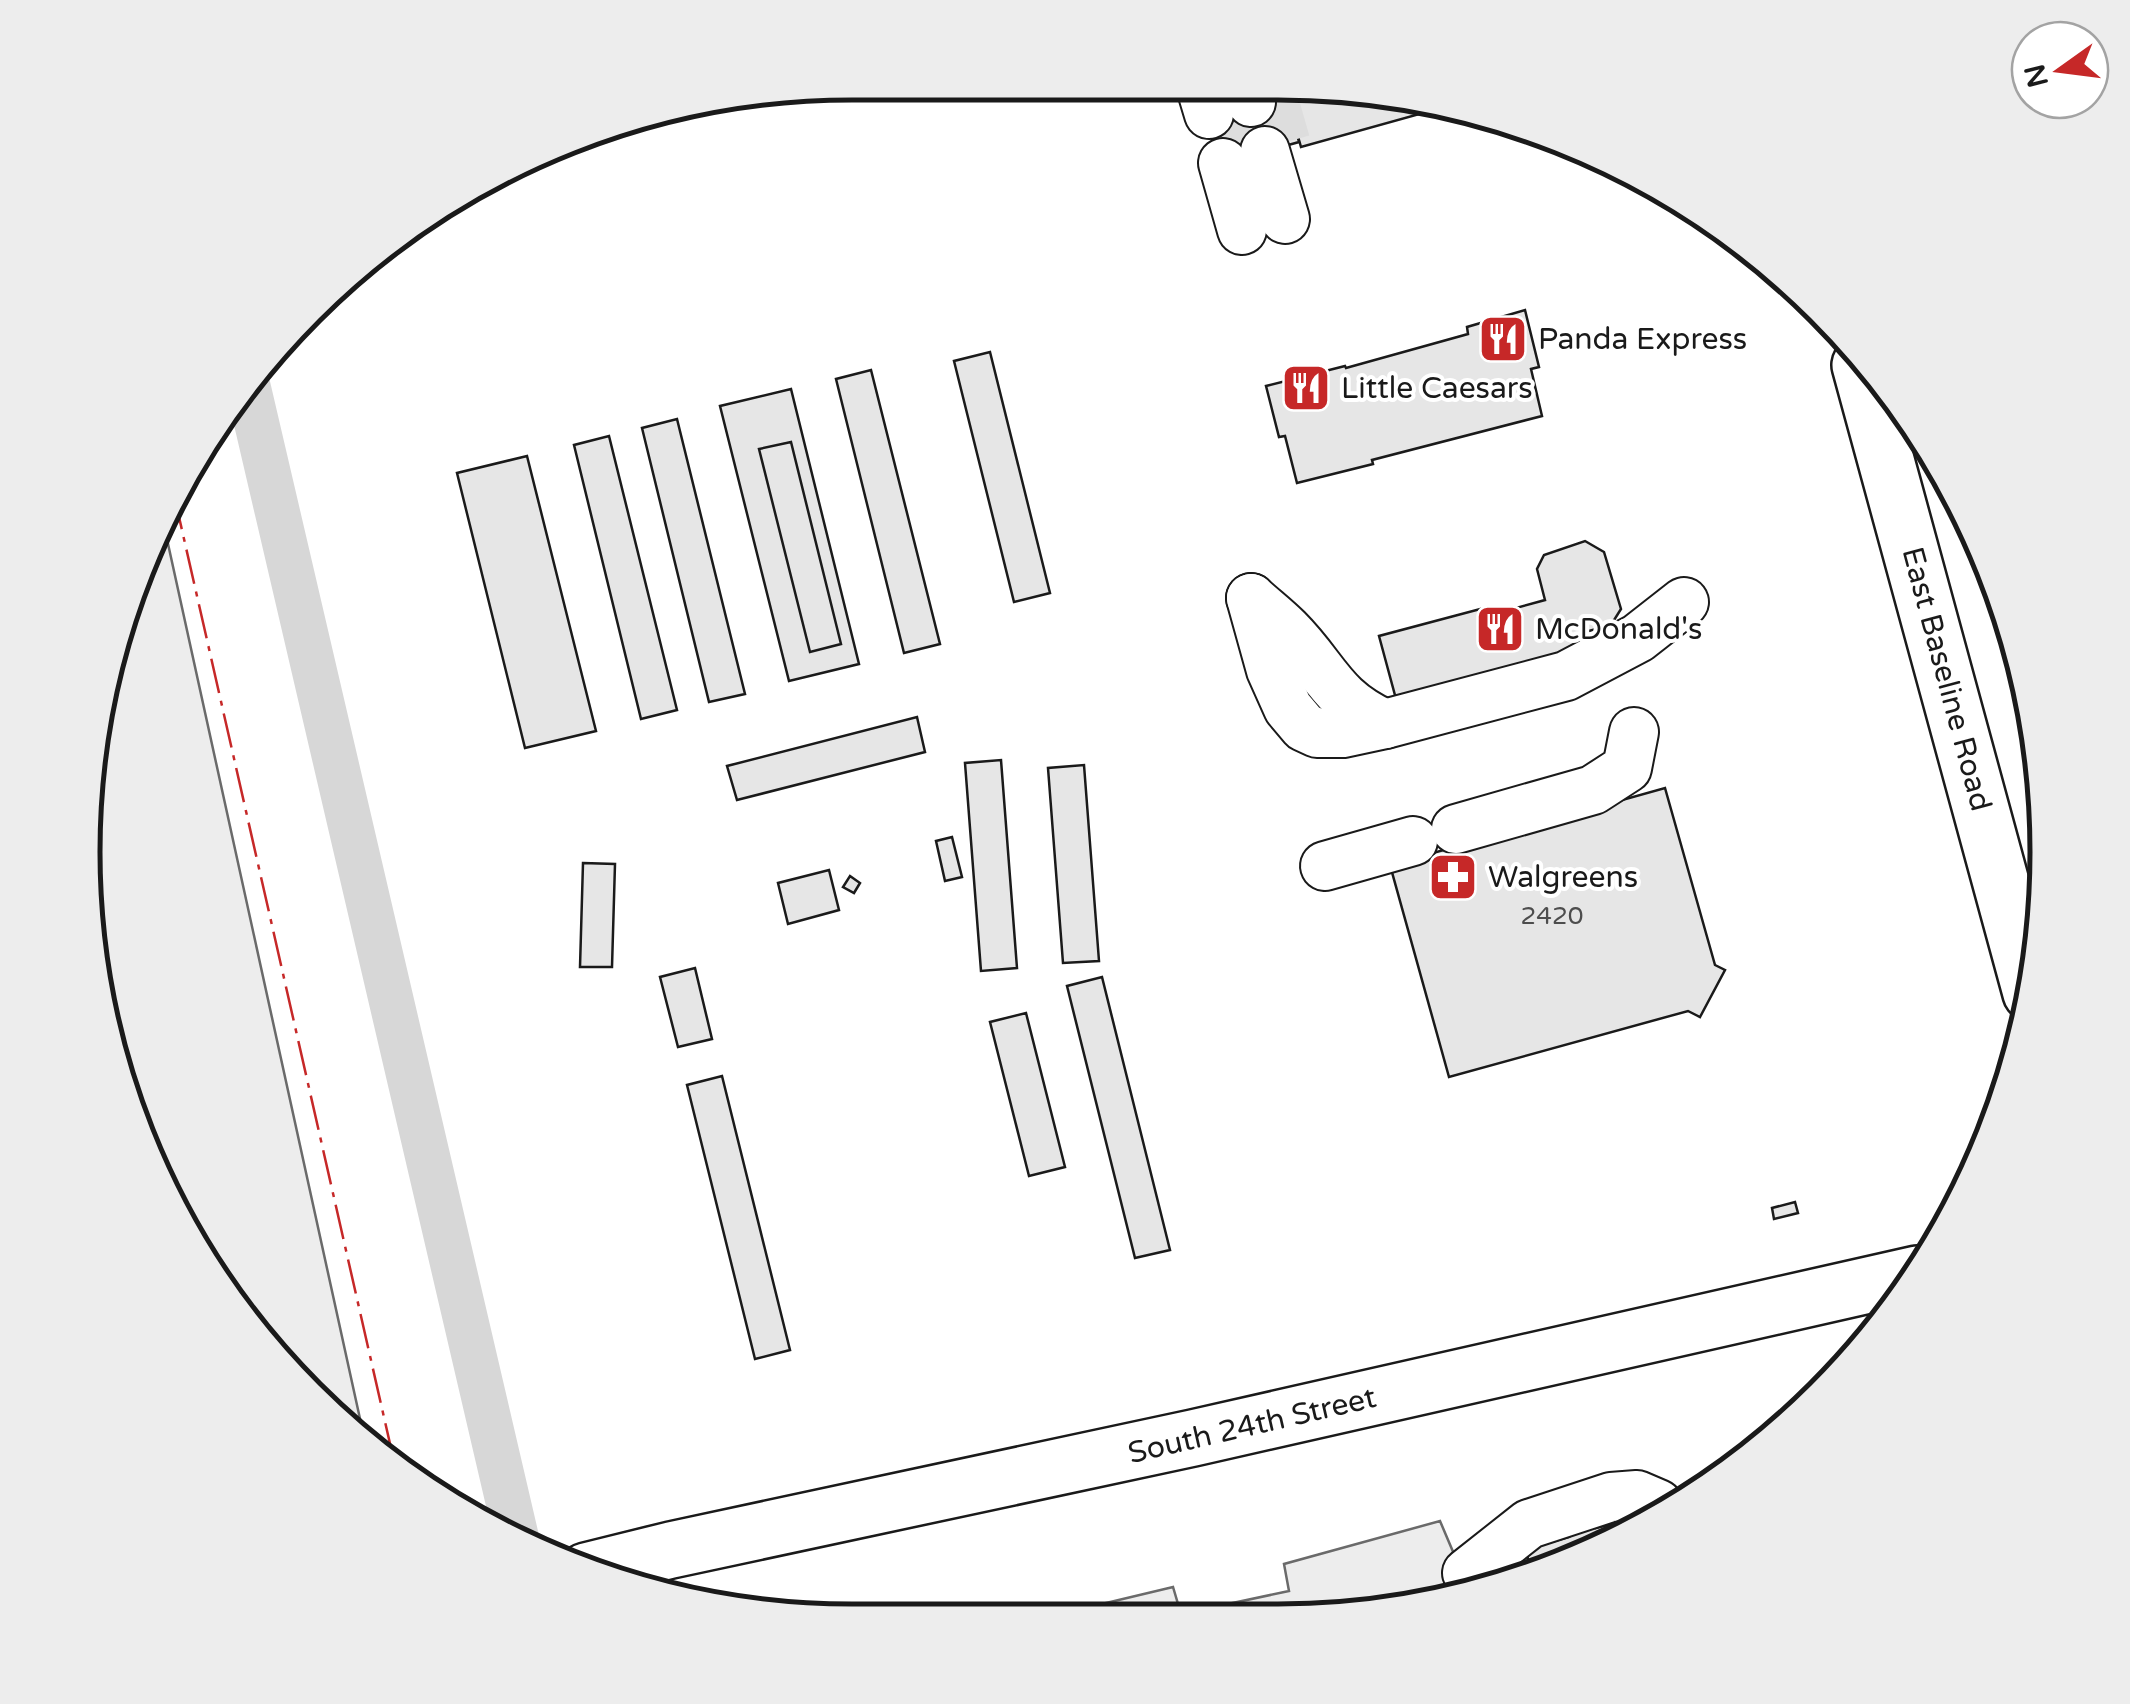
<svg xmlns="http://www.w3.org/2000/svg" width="2130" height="1704" font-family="'Varela Round',sans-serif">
<rect width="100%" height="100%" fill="#fff"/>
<!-- built -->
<g fill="#ededed" stroke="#6a6a6a" stroke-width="2.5">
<path d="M 163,521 L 366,1446 L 274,1360 L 185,1236 L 109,1051 L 83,851 L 109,652 Z"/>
<path d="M 1440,1521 L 1454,1554 L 1502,1532 L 1518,1582 L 1329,1620 L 1060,1614 L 1173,1587 L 1181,1614 L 1289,1591 L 1284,1564 Z"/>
</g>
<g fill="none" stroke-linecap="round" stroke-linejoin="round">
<!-- canal -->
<path stroke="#d7d7d7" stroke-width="45" d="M 248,386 L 517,1540"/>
</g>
<!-- building -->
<g fill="#e6e6e6" stroke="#1a1a1a" stroke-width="2.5">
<path d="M 1283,84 L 1328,84 L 1432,105 L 1434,110 L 1301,147 Z"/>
<path d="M 1286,93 L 1299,142 L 1219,164 L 1205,115 Z"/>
<path d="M 1525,310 L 1539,367 L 1531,369 L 1542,416 L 1372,460 L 1373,464 L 1297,483 L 1285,436 L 1279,437 L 1266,386 L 1345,366 L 1346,368 L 1468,334 L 1467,327 Z"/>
<path d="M 990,352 L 1050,593 L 1014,602 L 954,361 Z"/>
<path d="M 871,370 L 940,644 L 904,653 L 836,379 Z"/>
<path d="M 791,389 L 859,664 L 789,681 L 720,406 Z"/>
<path d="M 677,419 L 745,694 L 709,702 L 642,428 Z"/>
<path d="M 609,436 L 677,710 L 641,719 L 574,445 Z"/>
<path d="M 791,442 L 841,644 L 810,652 L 759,449 Z"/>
<path d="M 527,456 L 596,731 L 525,748 L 457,473 Z"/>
<path d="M 1585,541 L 1604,552 L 1621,609 L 1611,625 L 1578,634 L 1585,660 L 1399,710 L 1379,636 L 1484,608 L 1487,616 L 1545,600 L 1537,569 L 1544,555 Z"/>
<path d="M 917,717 L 925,752 L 737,800 L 727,766 Z"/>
<path d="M 1001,760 L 1017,968 L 981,971 L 965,763 Z"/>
<path d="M 1084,765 L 1099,961 L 1063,963 L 1048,768 Z"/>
<path d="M 1665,788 L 1715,965 L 1725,970 L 1700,1017 L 1688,1011 L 1449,1077 L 1390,865 Z"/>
<path d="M 952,837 L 962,877 L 945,881 L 936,841 Z"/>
<path d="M 583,863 L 615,864 L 612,967 L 580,967 Z"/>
<path d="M 829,870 L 839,910 L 788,924 L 778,883 Z"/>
<path d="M 850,876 L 860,883 L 854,893 L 843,887 Z"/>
<path d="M 695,968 L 712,1039 L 678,1047 L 660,977 Z"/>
<path d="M 1102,977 L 1170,1250 L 1135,1258 L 1067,986 Z"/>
<path d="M 1026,1013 L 1065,1167 L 1029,1176 L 990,1022 Z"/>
<path d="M 722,1076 L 790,1350 L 755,1359 L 687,1085 Z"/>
<path d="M 1795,1202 L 1798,1213 L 1774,1219 L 1772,1208 Z"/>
<path d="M 1595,1521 L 1596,1528 L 1616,1523 L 1632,1532 L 1533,1577 L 1527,1555 L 1534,1547 L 1569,1537 L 1566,1529 Z"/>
</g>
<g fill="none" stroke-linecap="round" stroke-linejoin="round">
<!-- minor-tunnel -->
<g stroke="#ddd" stroke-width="48" stroke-dasharray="48 24" stroke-linecap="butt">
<path d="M 1273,96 L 1287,145"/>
<path d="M 1229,109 L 1243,157"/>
</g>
<!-- minor casing -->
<g stroke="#1a1a1a" stroke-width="52">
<g id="minor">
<path d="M 1200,84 L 1209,114"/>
<path d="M 1246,84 L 1251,102"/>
<path d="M 1265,151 L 1285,219"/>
<path d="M 1223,163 L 1242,230"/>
<path d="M 1251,598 L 1271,670 L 1288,708 L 1304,727 L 1317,733 L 1343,733 L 1385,724 L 1566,676 L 1638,638 L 1684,602"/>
<path d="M 1251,598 C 1263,609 1276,619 1287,630 C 1326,669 1330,699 1385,724"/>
<path d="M 1456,829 L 1593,790 L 1627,768 L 1634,732"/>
<path d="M 1325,866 L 1413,841"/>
<path d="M 1467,1573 L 1529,1524 L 1611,1497 L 1637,1495 L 1658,1504 L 1665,1517"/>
</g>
</g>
<!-- major casing -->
<g stroke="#1a1a1a" stroke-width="60">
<g id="major">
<path d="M 1860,365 L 2031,993"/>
<path d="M 586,1571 L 671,1550 L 1193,1438 L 1917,1274"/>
</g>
</g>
<!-- minor -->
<use href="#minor" stroke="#fff" stroke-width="48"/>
<!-- major -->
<use href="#major" stroke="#fff" stroke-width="55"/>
<!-- power -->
<path stroke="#c62828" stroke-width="2.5" stroke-dasharray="35 8 5 8" stroke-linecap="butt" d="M 174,495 L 396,1470"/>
</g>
<!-- icons -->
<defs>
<g id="restaurant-square" transform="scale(2.5)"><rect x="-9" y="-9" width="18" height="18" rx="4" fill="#c62828" stroke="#fff"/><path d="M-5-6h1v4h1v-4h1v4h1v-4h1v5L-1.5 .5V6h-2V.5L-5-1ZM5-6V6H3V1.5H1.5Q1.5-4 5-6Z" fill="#fff"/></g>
<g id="pharmacy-square" transform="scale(2.5)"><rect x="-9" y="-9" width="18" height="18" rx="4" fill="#c62828" stroke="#fff"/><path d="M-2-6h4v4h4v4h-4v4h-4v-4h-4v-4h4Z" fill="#fff"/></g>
</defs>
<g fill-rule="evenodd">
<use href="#restaurant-square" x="1503" y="339"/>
<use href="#restaurant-square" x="1306" y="388"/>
<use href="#restaurant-square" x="1500" y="629"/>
<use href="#pharmacy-square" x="1453" y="877"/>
</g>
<g text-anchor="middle" stroke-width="8" stroke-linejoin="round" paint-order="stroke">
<!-- number labels -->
<g font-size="25" fill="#4d4d4d">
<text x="1552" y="924">2420</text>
</g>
<!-- poi labels -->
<g font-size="30" fill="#1a1a1a" stroke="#fff" text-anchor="start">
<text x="1538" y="349">Panda Express</text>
<text x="1341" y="398">Little Caesars</text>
<text x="1535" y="639">McDonald's</text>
<text x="1488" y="887">Walgreens</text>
</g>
<!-- street labels -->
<g font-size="30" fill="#1a1a1a" stroke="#fff">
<text transform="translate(1947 679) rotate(75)" y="10">East Baseline Road</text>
<text transform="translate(1252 1425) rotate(-13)" y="10">South 24th Street</text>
</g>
</g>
<!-- crop -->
<path d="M0 0H2130V1704H0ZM852 100H1278A752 752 0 0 1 2030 852V852A752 752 0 0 1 1278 1604H852A752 752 0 0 1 100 852V852A752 752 0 0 1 852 100Z" fill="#ededed" fill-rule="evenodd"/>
<path fill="none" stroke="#1a1a1a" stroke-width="5" d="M852 100H1278A752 752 0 0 1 2030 852V852A752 752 0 0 1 1278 1604H852A752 752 0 0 1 100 852V852A752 752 0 0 1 852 100Z"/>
<!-- north arrow -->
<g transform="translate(2060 70) rotate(256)"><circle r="48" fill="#ffffff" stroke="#a3a3a3" stroke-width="2.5"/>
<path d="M0-8L18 38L0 25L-18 38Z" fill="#c62828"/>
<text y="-15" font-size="28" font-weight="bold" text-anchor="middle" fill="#1a1a1a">N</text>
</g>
</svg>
